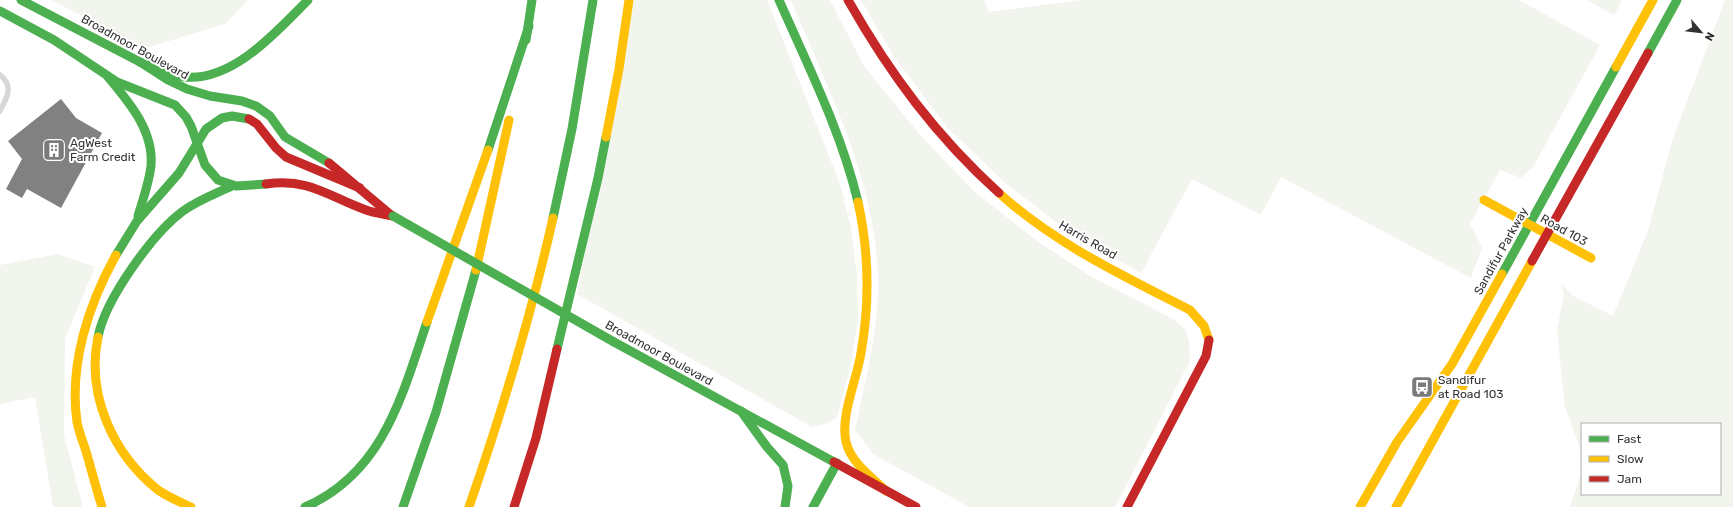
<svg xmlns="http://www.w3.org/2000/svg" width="1733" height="507" font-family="Rubik,sans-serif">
<rect width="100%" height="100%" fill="#fff"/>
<!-- green -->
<g fill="#f1f5ed">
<path d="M 51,0 L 248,0 L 225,24 L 146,48 Z"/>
<path d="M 634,0 L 767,0 L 840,184 L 851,228 L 857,275 L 858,319 L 850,369 L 837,417 L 826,424 L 812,427 L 577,294 Z"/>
<path d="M 791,0 L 830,0 L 864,66 L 920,135 L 976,193 L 1037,241 L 1092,277 L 1173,319 L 1185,329 L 1189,342 L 1190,361 L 1115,507 L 969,507 L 873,454 L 855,430 C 865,381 878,335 878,284 C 878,183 828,91 791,0 Z"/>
<path d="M 861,0 L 984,0 L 989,12 L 1082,0 L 1519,0 L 1600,45 L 1533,167 L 1521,178 L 1500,170 L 1470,224 L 1482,247 L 1471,278 L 1281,177 L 1261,215 L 1192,179 L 1141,273 L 1065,229 L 1005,183 L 947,127 L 893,55 Z"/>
<path d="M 1587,0 L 1622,0 L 1614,15 Z"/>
<path d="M 1725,0 L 1733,0 L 1733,507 L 1570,507 L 1582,471 L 1582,494 L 1720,494 L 1720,424 L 1582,424 L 1582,453 L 1565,407 L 1557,330 L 1564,294 L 1561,284 L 1573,296 L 1613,316 L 1648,231 L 1672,141 Z"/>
<path d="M 58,254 L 95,267 L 65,339 L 64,435 L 83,507 L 53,507 L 35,397 L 0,404 L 0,265 Z"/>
</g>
<!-- building -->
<path fill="#818181" d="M 61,99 L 76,118 L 102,133 L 61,208 L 27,189 L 22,198 L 6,189 L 22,159 L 8,141 Z"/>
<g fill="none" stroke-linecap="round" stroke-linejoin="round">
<!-- lane -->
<path stroke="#d7d7d7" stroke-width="5.5" d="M 0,75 C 14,86 7,98 0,111"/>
<!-- fast -->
<g stroke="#4caf50" stroke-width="9">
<path d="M 21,0 L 140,62 L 168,80 L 187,89 L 210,96 L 242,101 L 256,106 L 270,116 L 285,137 L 329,163"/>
<path d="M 779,0 C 808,66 841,131 858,202"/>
<path d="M 0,11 L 54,40 L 117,82 L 175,105 L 186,117 L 191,126 L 205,165 L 218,180 L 236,186 L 266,184"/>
<path d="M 526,40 L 532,0"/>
<path d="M 1648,53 L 1677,0"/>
<path d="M 140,62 C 154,67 169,75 184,77 C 233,82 277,31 308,0"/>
<path d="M 108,77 C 129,102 154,131 151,166 C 149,183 143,199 138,216"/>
<path d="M 488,150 L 529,26"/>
<path d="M 553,218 L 572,129 L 593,0"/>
<path d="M 116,255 L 137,221 L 179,173 L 206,129 L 222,118 L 232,116 L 249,119"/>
<path d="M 1502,274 L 1616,67"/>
<path d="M 98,337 C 105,300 152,234 183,211 C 198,200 215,194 232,186"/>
<path d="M 614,342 L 834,462"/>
<path d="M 557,349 L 598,178 L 606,137"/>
<path d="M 741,411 L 767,447 L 783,465 L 788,486 L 785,507"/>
<path d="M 305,507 C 383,473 402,396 427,322"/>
<path d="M 403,507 L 436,412 L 476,270"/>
<path d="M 813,507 L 837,463"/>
</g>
<!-- slow -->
<g stroke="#ffc107" stroke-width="9">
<path d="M 1616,67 L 1653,0"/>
<path d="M 606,137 L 619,69 L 629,0"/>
<path d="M 999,193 C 1055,244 1124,276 1190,310 L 1204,326 L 1209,340"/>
<path d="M 1484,200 L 1591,258"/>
<path d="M 858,202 C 869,252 870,302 861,353 C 857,379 840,416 846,442 C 851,463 872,477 886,491"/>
<path d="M 476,270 L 509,120"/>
<path d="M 427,322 L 488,150"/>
<path d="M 98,337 C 86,395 113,454 158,490 C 168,497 180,502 191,507"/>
<path d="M 102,507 C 96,488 91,468 85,448 C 82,440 79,431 77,422 C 69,365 88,305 116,255"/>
<path d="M 469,507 C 502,412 531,316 553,218"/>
<path d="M 1360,507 L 1397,442 L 1452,364 L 1502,274"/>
<path d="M 1396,507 L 1532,261"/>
</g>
<!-- jam -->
<g stroke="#c62828" stroke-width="9">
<path d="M 848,0 C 890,74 936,136 999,193"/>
<path d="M 249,119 L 257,124 L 276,148 L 286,157 L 360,188"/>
<path d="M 329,163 L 391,215"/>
<path d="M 266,184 C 310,178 327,196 366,210 C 374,213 384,214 393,216"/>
<path d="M 1532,261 L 1648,53"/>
<path d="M 834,462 L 916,507"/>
<path d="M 514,507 L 536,438 L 557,349"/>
<path d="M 1127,507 L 1206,356 L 1209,340"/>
</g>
<!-- fast-bridge -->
<path stroke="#4caf50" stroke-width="9" d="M 393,216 L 614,342"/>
</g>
<!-- icons -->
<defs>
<g id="building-square" transform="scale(1.15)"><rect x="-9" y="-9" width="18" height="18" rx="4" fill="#7a7a7a" stroke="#fff"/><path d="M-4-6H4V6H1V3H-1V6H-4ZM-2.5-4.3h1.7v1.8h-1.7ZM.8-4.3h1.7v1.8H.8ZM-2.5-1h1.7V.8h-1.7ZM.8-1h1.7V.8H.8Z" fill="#fff"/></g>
<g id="bus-square" transform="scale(1.15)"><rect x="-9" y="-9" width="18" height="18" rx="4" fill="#7a7a7a" stroke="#fff"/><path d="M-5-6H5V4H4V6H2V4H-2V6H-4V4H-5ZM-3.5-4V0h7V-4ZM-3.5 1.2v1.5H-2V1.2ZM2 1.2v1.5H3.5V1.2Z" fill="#fff"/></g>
</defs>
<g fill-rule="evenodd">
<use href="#building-square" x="54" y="150"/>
<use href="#bus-square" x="1422" y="387"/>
</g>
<g text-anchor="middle" stroke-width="4" stroke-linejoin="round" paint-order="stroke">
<!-- street labels -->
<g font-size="12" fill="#333" stroke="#fff">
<text transform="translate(135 47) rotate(29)" y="4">Broadmoor Boulevard</text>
<text transform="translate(1564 230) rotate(29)" y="4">Road 103</text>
<text transform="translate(1088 240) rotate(30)" y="4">Harris Road</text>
<text transform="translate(1501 251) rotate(-61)" y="4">Sandifur Parkway</text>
<text transform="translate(659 353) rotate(29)" y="4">Broadmoor Boulevard</text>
</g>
<!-- poi labels -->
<g font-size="12" fill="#333" stroke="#fff" text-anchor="start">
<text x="70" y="147">AgWest<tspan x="70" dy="14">Farm Credit</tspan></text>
<text x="1438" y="384">Sandifur<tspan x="1438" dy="14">at Road 103</tspan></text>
</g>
</g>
<!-- legend -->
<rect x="1581" y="423" width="140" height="72" fill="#ffffff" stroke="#adadad"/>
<rect x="1589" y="436" width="20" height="6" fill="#4caf50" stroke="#adadad"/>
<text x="1617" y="443" font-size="12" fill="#333333">Fast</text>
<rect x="1589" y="456" width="20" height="6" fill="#ffc107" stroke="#adadad"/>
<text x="1617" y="463" font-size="12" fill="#333333">Slow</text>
<rect x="1589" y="476" width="20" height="6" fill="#c62828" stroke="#adadad"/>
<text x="1617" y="483" font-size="12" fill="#333333">Jam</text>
<!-- north arrow -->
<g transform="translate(1701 32) rotate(118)" stroke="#ffffff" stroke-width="3" paint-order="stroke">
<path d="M0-3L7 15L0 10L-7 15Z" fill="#333333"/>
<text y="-6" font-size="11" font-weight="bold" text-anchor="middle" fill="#333333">N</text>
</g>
</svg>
